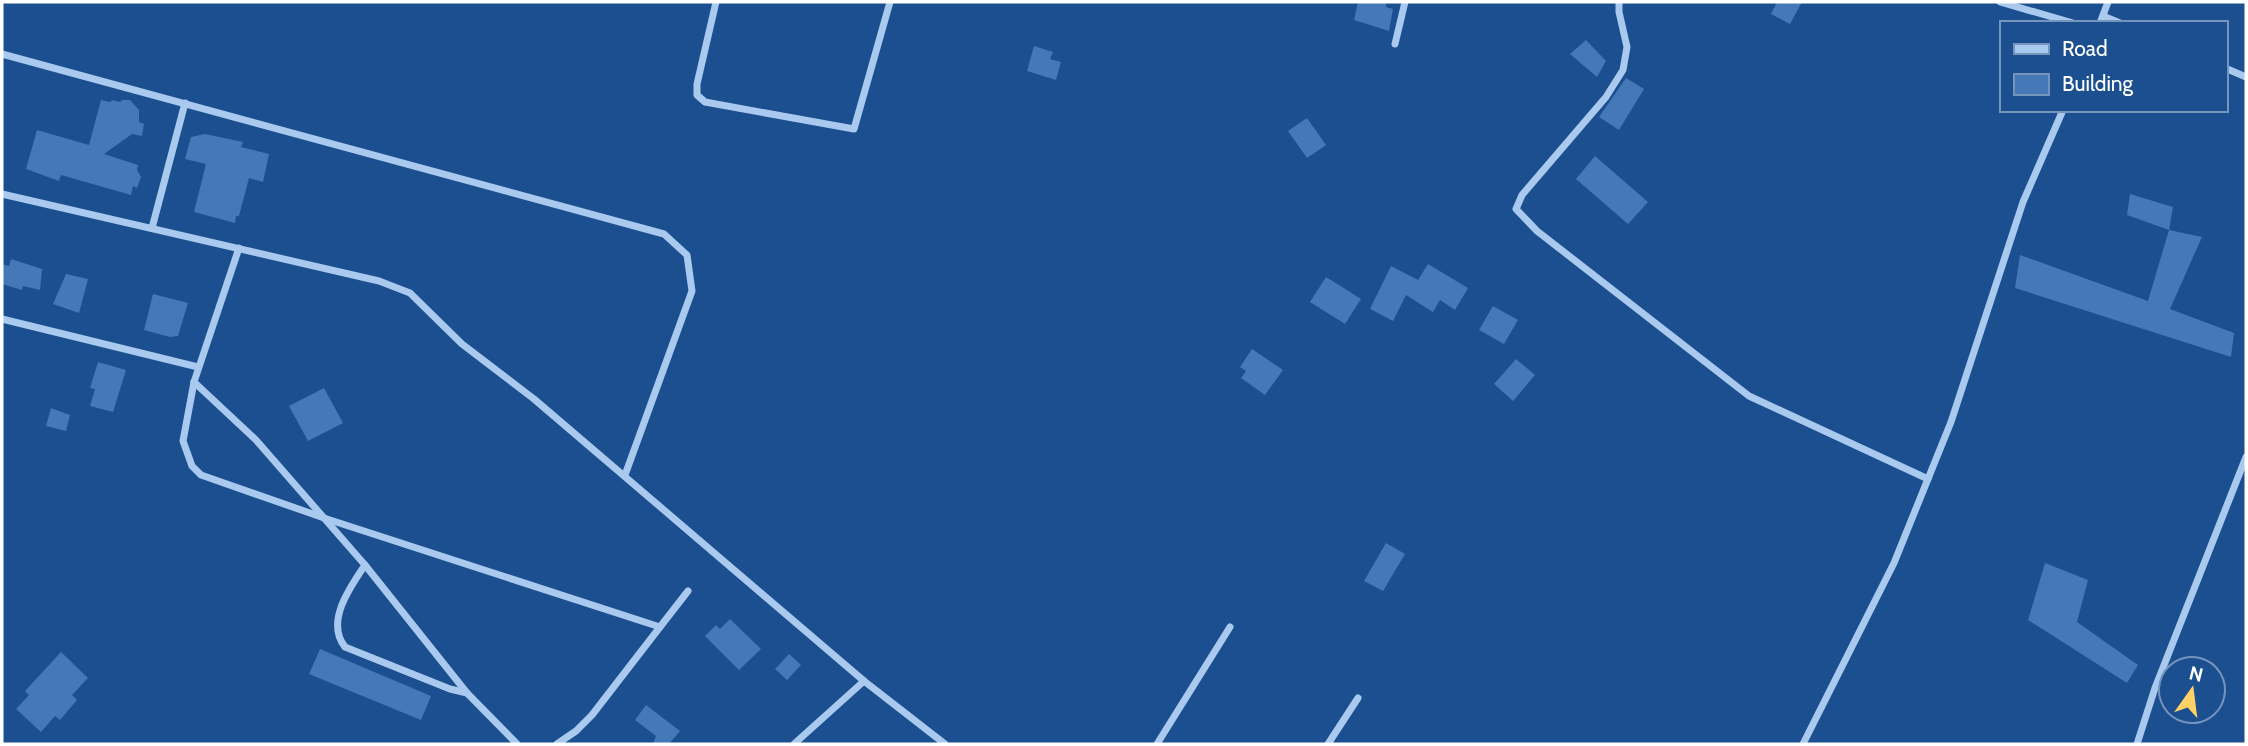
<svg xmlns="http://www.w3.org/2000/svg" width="2248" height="746" font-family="Cabin,sans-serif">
<rect width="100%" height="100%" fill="#1b4f8f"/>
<!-- building -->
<g fill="#4478b7">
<path d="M 1358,2 L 1386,2 L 1386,7 L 1393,9 L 1389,31 L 1354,20 Z"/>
<path d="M 1777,2 L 1802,2 L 1790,24 L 1771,14 Z"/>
<path d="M 1586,40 L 1606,61 L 1597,77 L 1570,54 Z"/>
<path d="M 1034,46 L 1053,52 L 1050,59 L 1061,62 L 1056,80 L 1027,71 Z"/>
<path d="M 1626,78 L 1644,89 L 1619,130 L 1599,117 Z"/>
<path d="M 101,100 L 110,102 L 112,100 L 120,102 L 122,100 L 130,100 L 139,110 L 139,122 L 144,124 L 142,136 L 132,134 L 104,154 L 138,165 L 137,170 L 141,177 L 137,188 L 133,186 L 131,195 L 61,175 L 59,181 L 26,169 L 37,130 L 89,145 Z"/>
<path d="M 1307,118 L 1326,145 L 1307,158 L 1288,131 Z"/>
<path d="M 205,134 L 243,142 L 241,147 L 269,154 L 263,182 L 249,178 L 239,216 L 236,216 L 235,223 L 194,212 L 206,164 L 185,159 L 191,137 Z"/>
<path d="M 1595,156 L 1648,202 L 1628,224 L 1576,179 Z"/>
<path d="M 2130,194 L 2173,207 L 2169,230 L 2127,215 Z"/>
<path d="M 2169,230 L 2202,237 L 2170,309 L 2234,333 L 2231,357 L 2015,288 L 2020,255 L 2148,301 Z"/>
<path d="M 11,259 L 42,269 L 40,290 L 23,286 L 22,290 L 2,284 L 2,264 L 9,266 Z"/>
<path d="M 1428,264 L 1468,288 L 1455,310 L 1440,300 L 1433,312 L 1406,295 L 1393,321 L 1370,309 L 1391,266 L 1418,280 Z"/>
<path d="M 66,274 L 88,279 L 79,313 L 53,304 Z"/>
<path d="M 1326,277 L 1361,299 L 1345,324 L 1310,302 Z"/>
<path d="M 153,294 L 188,303 L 178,336 L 170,337 L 144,330 Z"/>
<path d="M 1493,306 L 1518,320 L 1504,344 L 1479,330 Z"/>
<path d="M 1252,349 L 1283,370 L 1265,395 L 1241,378 L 1246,371 L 1240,367 Z"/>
<path d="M 1516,359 L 1535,375 L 1513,401 L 1494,384 Z"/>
<path d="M 98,362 L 126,370 L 113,412 L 90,406 L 95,389 L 90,388 Z"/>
<path d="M 324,388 L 343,423 L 308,441 L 289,406 Z"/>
<path d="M 51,408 L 70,415 L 66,431 L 46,426 Z"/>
<path d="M 1386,543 L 1405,554 L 1383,591 L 1364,581 Z"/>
<path d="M 2045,563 L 2088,580 L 2077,622 L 2138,665 L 2127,683 L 2028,620 Z"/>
<path d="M 730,619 L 761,649 L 739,670 L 705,636 L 716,625 L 720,629 Z"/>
<path d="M 320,649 L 431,696 L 421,720 L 309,674 Z"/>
<path d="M 61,652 L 88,678 L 72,695 L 77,700 L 60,720 L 55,716 L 41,732 L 16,709 L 29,695 L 25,691 Z"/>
<path d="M 789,654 L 801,665 L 787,680 L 775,669 Z"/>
<path d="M 646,705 L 680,731 L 669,744 L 653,744 L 656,736 L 635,720 Z"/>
</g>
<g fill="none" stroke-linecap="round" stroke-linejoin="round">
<!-- street -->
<g stroke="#a9c9ee" stroke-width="7">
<path d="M 716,2 L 697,84 L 697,95 L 705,102 L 854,129 L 890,2"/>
<path d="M 1619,2 L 1619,12 L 1627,47 L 1623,70 L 1606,97 L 1522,195 L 1516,209 L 1537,231 L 1749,396 L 1928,479"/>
<path d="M 2000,2 L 2073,23"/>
<path d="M 2103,16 L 2120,23"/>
<path d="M 2100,23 L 2108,2"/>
<path d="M 1395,44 L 1405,2"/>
<path d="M 2,54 L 664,234 L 687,255 L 692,291 L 625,475"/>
<path d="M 2225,68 L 2246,77"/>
<path d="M 2,194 L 379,281 L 410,293 L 462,344 L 534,399 L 864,681 L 945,744"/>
<path d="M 152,228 L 185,103"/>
<path d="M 239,248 L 194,382 L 183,441 L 192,466 L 201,475 L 327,519 L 660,627 L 688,591"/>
<path d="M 2,319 L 198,367"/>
<path d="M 194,382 L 256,440 L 365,565 C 350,587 325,622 345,647 L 450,689 L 467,693 L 517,744"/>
<path d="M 365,565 L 467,693"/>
<path d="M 557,744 L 576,731 L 592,715 L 660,627"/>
<path d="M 794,744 L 864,681"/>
<path d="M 1157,744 L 1230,627"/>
<path d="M 1328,744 L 1358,698"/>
<path d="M 1803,744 L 1894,563 L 1951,422 L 2023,202 L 2063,110"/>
<path d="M 2137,744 L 2155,688 L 2246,457"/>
</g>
</g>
<!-- border -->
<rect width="2248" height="746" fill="none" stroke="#ffffff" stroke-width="7"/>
<!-- legend -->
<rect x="2000" y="21" width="228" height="91" fill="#1b4f8f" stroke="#7695bc" stroke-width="2"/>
<rect x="2014" y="44" width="35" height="10" fill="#a9c9ee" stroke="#7695bc" stroke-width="2"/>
<text x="2062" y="56" font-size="21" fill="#ffffff">Road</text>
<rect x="2014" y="74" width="35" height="21" fill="#4478b7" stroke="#7695bc" stroke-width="2"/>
<text x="2062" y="91" font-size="21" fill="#ffffff">Building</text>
<!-- north arrow -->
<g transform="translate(2192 690) rotate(14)"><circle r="33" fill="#1b4f8f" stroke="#7695bc" stroke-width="2"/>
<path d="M0-5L12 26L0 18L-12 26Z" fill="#ffd166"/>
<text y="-10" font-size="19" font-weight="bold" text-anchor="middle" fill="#ffffff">N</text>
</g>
</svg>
